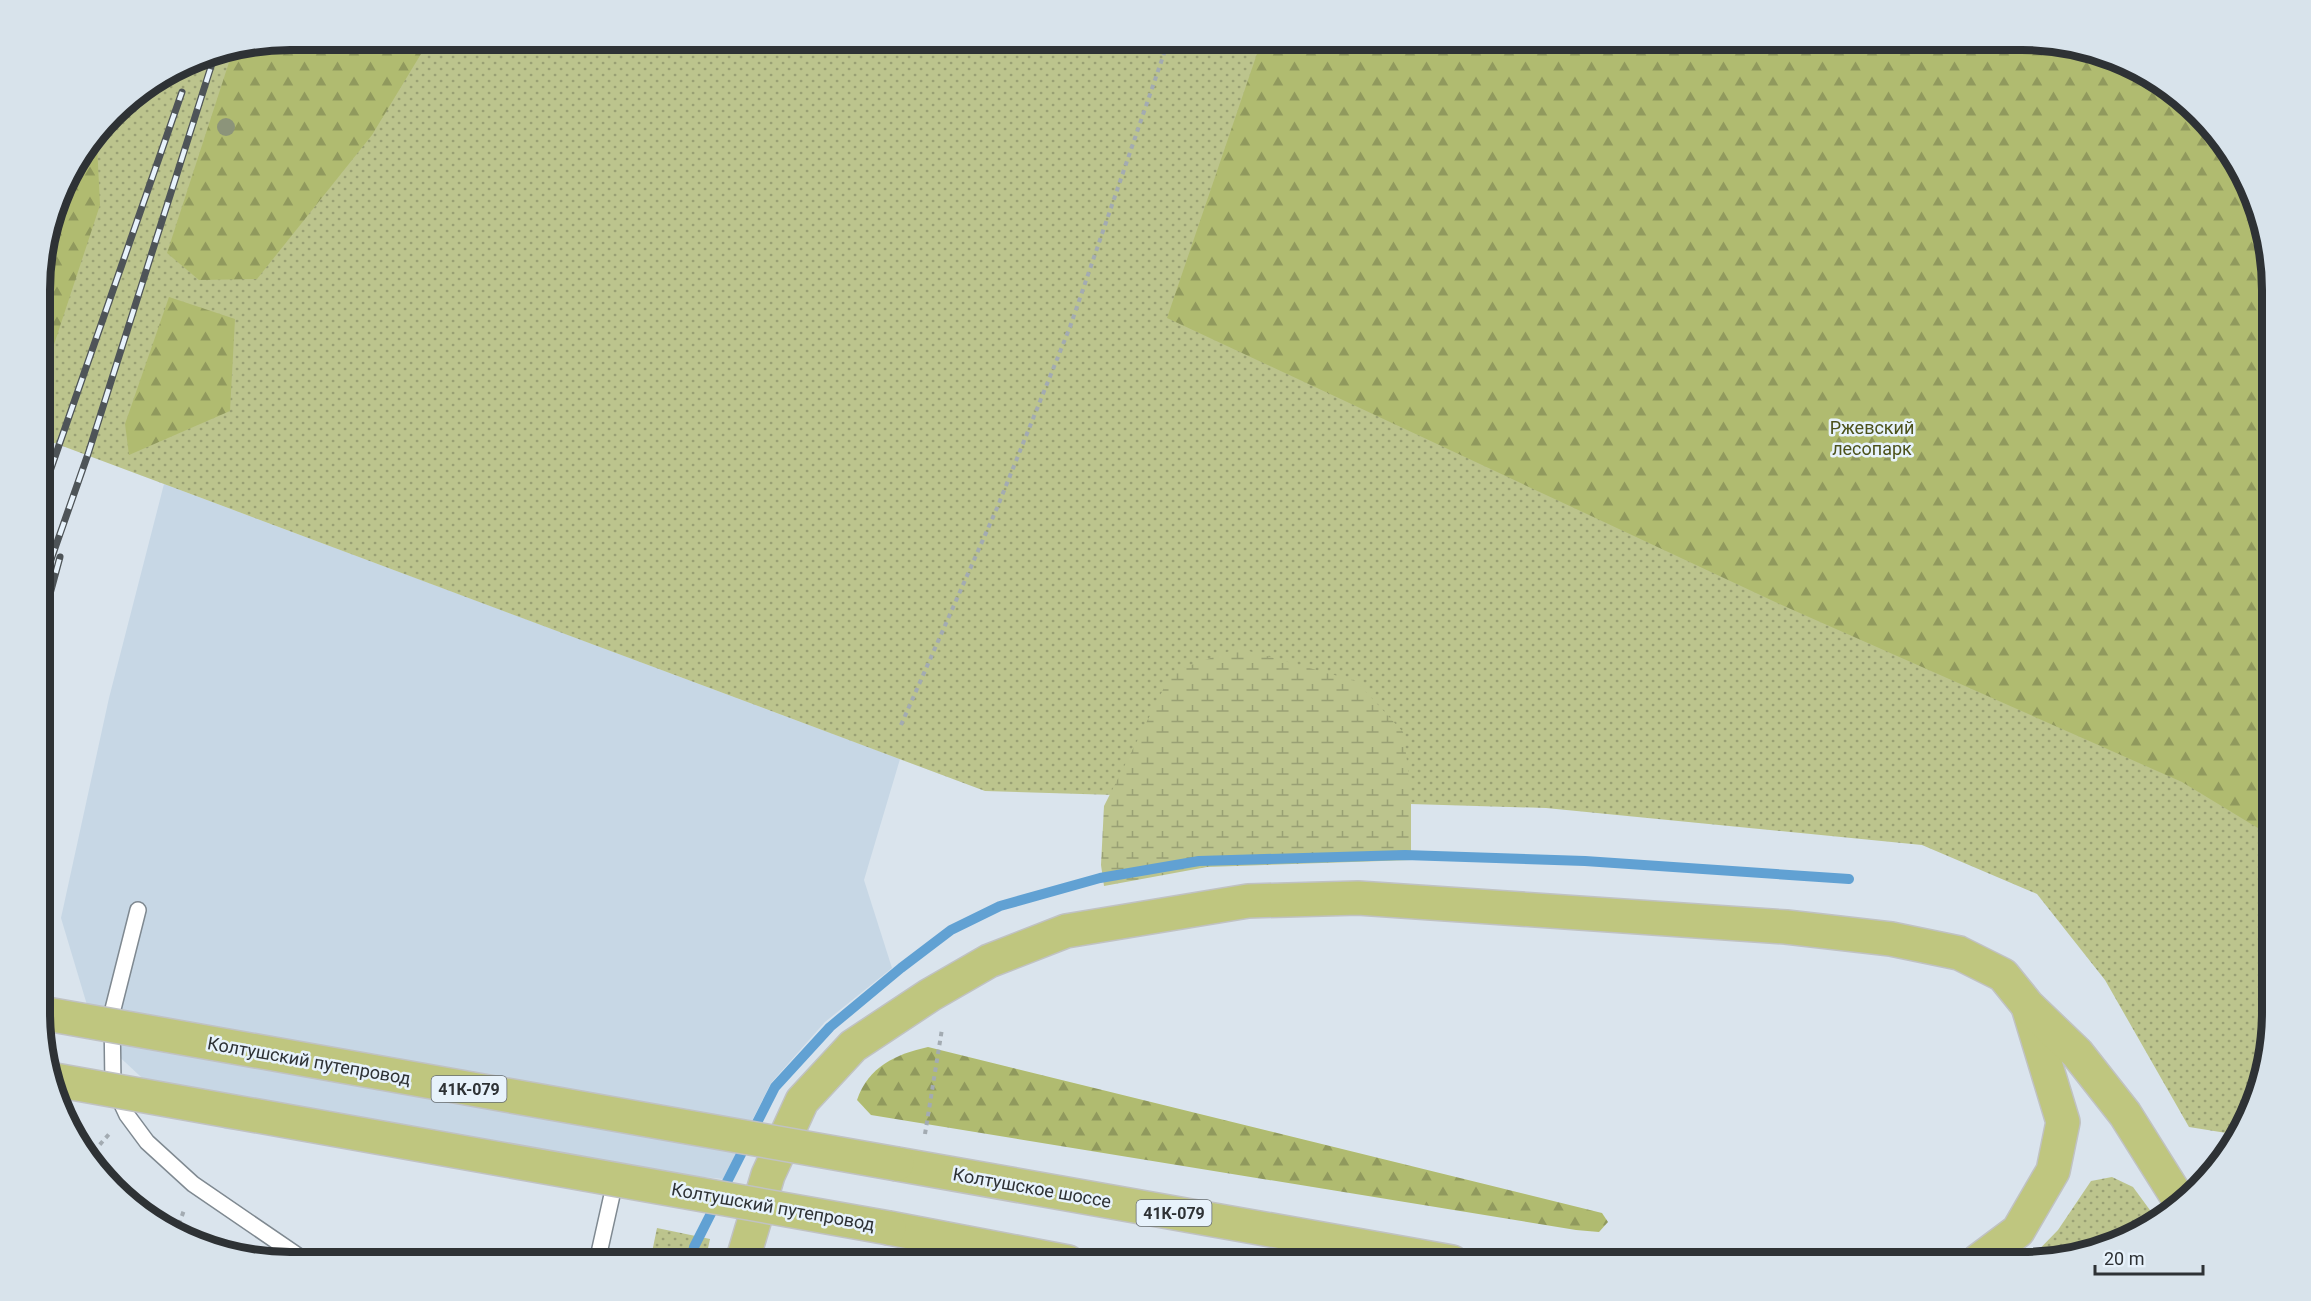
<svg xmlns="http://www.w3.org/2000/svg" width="2311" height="1301" font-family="Roboto,sans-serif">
<defs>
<pattern id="grass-dots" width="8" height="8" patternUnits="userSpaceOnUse" patternTransform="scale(1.5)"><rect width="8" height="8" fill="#bcc48d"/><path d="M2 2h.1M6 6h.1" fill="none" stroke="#99a074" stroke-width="1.8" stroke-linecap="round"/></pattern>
<pattern id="forest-firs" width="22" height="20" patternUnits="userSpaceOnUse" patternTransform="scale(1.5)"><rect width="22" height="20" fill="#b0bb70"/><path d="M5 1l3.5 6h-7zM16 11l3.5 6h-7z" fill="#90995d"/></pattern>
<pattern id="wetland-marsh" width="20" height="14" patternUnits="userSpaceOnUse" patternTransform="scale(1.5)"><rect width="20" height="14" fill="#bcc48d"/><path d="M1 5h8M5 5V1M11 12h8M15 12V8" fill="none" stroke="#99a074"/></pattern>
</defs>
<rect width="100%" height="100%" fill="#dae4ed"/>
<!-- built -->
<path fill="#c7d7e5" d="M 164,484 L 900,759 L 864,880 L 892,968 L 825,1022 L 771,1083 L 723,1179 L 225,1129 L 155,1090 L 96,1035 L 61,918 L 109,698 Z"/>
<!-- grass -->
<g fill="url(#grass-dots)">
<path d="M 290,39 L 2021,39 L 2086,48 L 2146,72 L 2230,151 L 2259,210 L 2271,273 L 2271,1027 L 2239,1135 L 2189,1127 L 2105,980 L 2037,894 L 1922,845 L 1546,808 L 985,791 L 41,438 L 41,258 L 65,179 L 124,101 L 194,58 Z"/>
<path d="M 2112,1177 L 2133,1187 L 2158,1221 L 2101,1249 L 2028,1261 L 2058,1230 L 2091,1181 Z"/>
<path d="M 657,1228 L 710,1239 L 705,1262 L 650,1262 Z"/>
</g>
<!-- forest -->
<g fill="url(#forest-firs)">
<path d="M 290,39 L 430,39 L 372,135 L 257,279 L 199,280 L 167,253 L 233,50 Z"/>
<path d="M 1262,39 L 2021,39 L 2086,48 L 2146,72 L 2230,151 L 2259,210 L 2271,273 L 2271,836 L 2182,782 L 1784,606 L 1167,318 Z"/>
<path d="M 138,93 L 97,144 L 100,205 L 41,384 L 41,257 L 65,179 L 124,101 Z"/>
<path d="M 169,297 L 235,319 L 230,411 L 129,455 L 125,424 Z"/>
<path d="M 928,1047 L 1602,1213 L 1608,1222 L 1599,1232 L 1576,1230 L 871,1115 L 857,1100 C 868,1067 896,1054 928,1047 Z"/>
</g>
<!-- wetland -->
<path fill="url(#wetland-marsh)" d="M 1238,648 L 1356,681 L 1403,732 L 1411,791 L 1411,860 L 1207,867 L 1104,886 L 1101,865 L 1104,806 L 1172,672 Z"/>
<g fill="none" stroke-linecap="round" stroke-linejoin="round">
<!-- stream -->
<path stroke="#61a1d3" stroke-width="10" d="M 691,1262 L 694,1247 L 775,1087 L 830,1027 L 901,968 L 951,930 L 1000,906 L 1100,878 L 1199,861 L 1405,855 L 1585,861 L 1849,879"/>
<!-- lane casing -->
<g stroke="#7f8991" stroke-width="18">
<g id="lane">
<path d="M 138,910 L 112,1013 L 113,1085 L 127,1115 L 147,1142 L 193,1184 L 307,1262"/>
<path d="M 597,1262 L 616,1177"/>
</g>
</g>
<!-- primary casing -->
<g stroke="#c0c2c2" stroke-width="36">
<g id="primary">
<path d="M 897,1164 L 1452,1262"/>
<path d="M 889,1228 L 1068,1262"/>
<path d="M 1978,1261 L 2018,1231 L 2053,1171 L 2063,1122 L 2029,1010"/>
<path d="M 742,1262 L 768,1175 L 802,1101 L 853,1046 L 930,995 L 989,961 L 1066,931 L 1248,901 L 1358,898 L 1786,927 L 1891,939 L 1959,953 L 2003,975 L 2028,1006 L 2077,1053 L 2125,1114 L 2179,1200"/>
</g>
</g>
<!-- path -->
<g stroke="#a3abb2" stroke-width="4" stroke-dasharray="4.5 4.5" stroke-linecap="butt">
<path d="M 201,57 L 285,51 L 317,39"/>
<path d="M 901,725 L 997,508 L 1070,327 L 1169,39"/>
<path d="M 925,1134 L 942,1029"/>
<path d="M 91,1160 L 95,1150 L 110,1133"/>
<path d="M 176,1233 L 184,1210"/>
</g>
<!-- lane -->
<use href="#lane" stroke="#fff" stroke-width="15"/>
<!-- primary -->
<use href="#primary" stroke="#bfc67f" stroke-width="33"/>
<!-- rail casing -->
<g stroke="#4e5458" stroke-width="7">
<g id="rail">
<path d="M 41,497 L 182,92"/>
<path d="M 41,588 L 88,454 L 215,54"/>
<path d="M 41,627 L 60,557"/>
</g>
</g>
<!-- rail -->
<use href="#rail" stroke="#e7f2fb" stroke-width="4.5" stroke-dasharray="14" stroke-linecap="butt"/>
<!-- primary-bridge casing -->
<g stroke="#c0c2c2" stroke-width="36" stroke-linecap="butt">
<g id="primary-bridge">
<path d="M 41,1013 L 897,1164"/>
<path d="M 55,1080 L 889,1228"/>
</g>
</g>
<!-- primary-bridge -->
<use href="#primary-bridge" stroke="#bfc67f" stroke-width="33"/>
</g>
<!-- trees -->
<circle fill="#8c947a" cx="226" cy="127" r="9"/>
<g text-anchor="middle" stroke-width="5" stroke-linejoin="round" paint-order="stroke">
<!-- shield labels -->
<g fill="#e7f2fb" stroke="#666c70" stroke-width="1.5">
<rect x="431.5" y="1076" width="75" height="26" rx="4.5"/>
<rect x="1136.5" y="1200" width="75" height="26" rx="4.5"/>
</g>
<g font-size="16" font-weight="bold" fill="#2e3235">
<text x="469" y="1095">41К-079</text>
<text x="1174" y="1219">41К-079</text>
</g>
<!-- park labels -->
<g font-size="18" fill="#4c521b" stroke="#e7f2fb">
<text x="1872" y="434">Ржевский<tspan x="1872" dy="21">лесопарк</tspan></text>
</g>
<!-- street labels -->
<g font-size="18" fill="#2e3235" stroke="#e7f2fb">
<text transform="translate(309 1061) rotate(10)" y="6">Колтушский путепровод</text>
<text transform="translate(1032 1188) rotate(10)" y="6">Колтушское шоссе</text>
<text transform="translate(773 1207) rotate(10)" y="6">Колтушский путепровод</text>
</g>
</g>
<!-- crop -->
<path d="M0 0H2311V1301H0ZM290 50H2022A240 240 0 0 1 2262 290V1012A240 240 0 0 1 2022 1252H290A240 240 0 0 1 50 1012V290A240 240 0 0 1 290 50Z" fill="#d8e3eb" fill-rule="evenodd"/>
<path fill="none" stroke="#2e3235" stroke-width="8" d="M290 50H2022A240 240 0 0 1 2262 290V1012A240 240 0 0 1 2022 1252H290A240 240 0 0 1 50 1012V290A240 240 0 0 1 290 50Z"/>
<!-- scale -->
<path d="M2095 1265v9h108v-9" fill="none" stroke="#2e3235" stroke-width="3"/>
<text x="2104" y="1265" font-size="18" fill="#2e3235" stroke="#e7f2fb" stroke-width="4.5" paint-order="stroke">20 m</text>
</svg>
